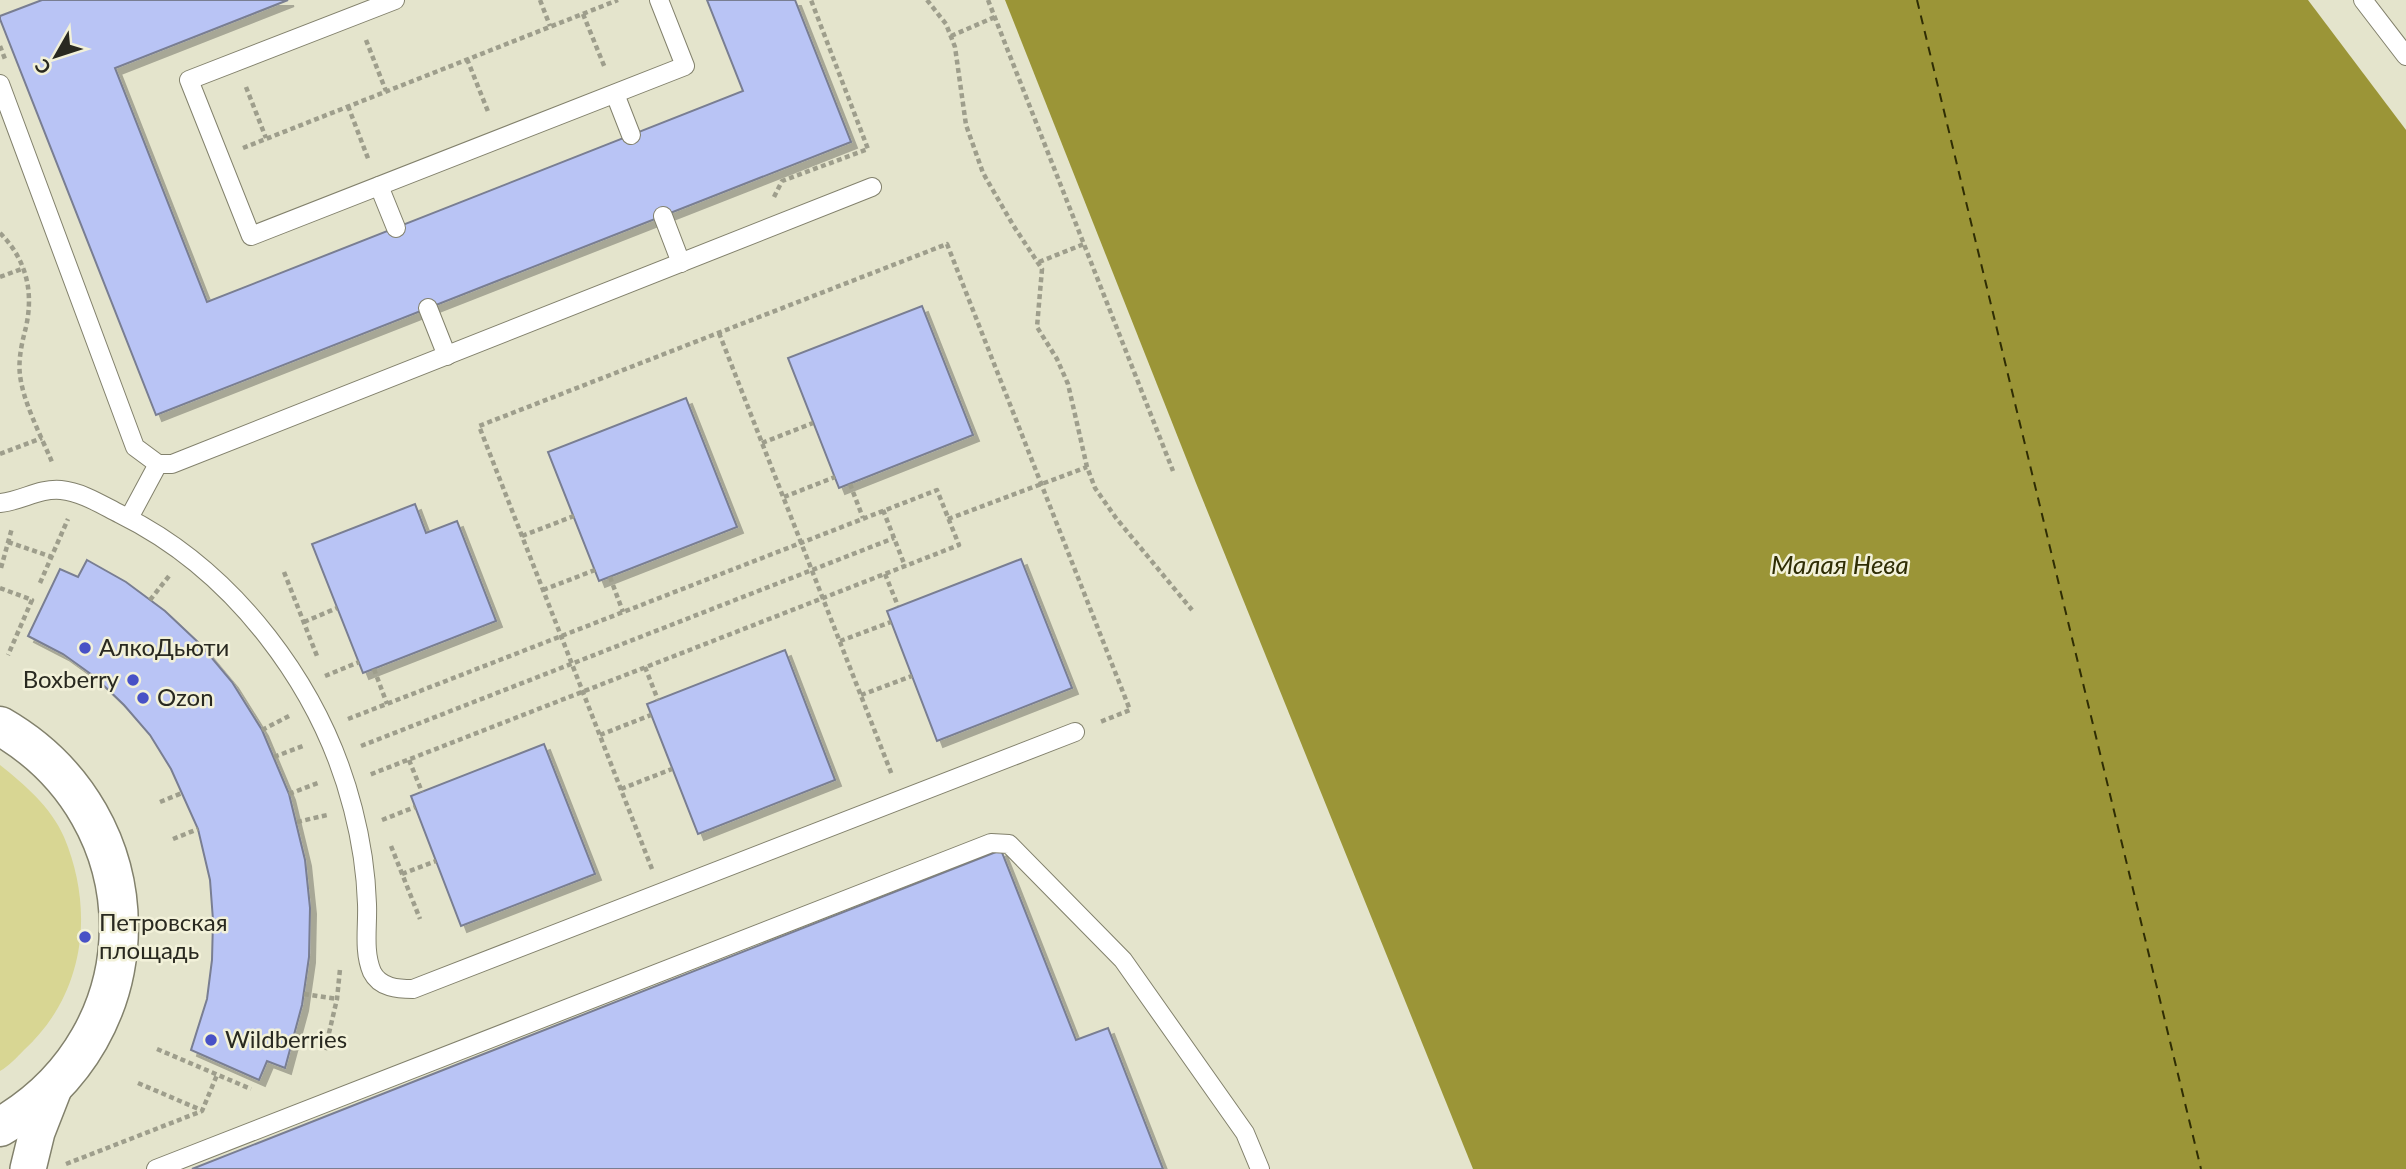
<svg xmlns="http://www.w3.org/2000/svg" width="2406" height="1169" font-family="Lato,sans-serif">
<defs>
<filter id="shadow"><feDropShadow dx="6" dy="6" stdDeviation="0" flood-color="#0004"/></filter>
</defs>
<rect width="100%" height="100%" fill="#e4e4cc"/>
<!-- green -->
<path fill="#d8d693" d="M 0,765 C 25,785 51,807 64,837 C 95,911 85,994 24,1050 C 17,1057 9,1066 0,1071 Z"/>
<!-- water -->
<path fill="#9b9537" d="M 1005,0 L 2308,0 L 2406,130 L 2406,1169 L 1473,1169 L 1196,483 Z"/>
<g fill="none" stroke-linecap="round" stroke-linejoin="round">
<!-- ferry -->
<path stroke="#2f2d04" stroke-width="2" stroke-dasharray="9 7" stroke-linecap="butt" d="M 1917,0 L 2201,1169"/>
</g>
<!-- building -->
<g fill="#b9c4f5" stroke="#797e92" stroke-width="2" filter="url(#shadow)">
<path d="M 42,0 L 288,0 L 115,68 L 207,302 L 743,91 L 707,0 L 795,0 L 851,142 L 156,415 L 0,19 L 0,16 Z"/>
<path d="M 922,306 L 973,435 L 839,488 L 788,358 Z"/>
<path d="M 686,398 L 737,527 L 599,581 L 548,452 Z"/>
<path d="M 415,504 L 426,533 L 457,521 L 496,621 L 363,673 L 312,544 Z"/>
<path d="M 1021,559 L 1072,688 L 937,741 L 887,611 Z"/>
<path d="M 87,560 L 126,582 L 165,611 L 201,645 L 232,682 L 262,730 L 289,794 L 305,860 L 310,908 L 309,957 L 302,1005 L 285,1068 L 267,1061 L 259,1080 L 191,1050 L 207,999 L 212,960 L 213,920 L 210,880 L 198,829 L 171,769 L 150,735 L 124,705 L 95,677 L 63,654 L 28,636 L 60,569 L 78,577 Z"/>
<path d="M 785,650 L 835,780 L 698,834 L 647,704 Z"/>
<path d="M 544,744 L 595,874 L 461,926 L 411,796 Z"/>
<path d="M 1001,850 L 1076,1040 L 1108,1028 L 1163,1169 L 192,1169 Z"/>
</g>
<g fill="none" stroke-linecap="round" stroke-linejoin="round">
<!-- service casing -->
<g stroke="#82816c" stroke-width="20">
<g id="service">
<path d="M 395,0 L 189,80 L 251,236 L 685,66 L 659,0"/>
<path d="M 2363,0 L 2406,56"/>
<path d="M 0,84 L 135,447 L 158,464 L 172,464 L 872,187"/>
<path d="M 615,94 L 631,135"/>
<path d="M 379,186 L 396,228"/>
<path d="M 663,216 L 681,263"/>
<path d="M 428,308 L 447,356"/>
<path d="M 0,503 C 22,501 39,488 61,490 C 82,492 102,505 120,514 C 234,570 322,687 353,809 C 361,840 366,872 367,904 C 368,926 363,951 372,972 C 380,988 398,989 413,989 L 1075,732"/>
<path d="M 129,518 L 158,464"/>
<path d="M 156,1169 L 991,843 L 1009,844 L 1123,960 L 1245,1133 L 1260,1169"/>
</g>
</g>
<!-- minor casing -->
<g stroke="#82816c" stroke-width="38">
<path id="minor" d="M 28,1169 L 37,1132 L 55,1086"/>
</g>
<!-- tertiary casing -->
<g stroke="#82816c" stroke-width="41">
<path id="tertiary" d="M 0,726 C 158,817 159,1036 0,1127"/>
</g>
<!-- path -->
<g stroke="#9e9e8c" stroke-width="4.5" stroke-dasharray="5 3.5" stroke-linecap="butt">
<path d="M 540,0 L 550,26"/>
<path d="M 927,0 L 946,24 L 955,47 L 966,125 L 983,173 L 1013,225 L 1042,269 L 1037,327 L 1057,359 L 1068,384 L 1087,467 L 1095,488 L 1116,518 L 1192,610"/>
<path d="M 988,0 L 1173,471"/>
<path d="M 583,14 L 605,68"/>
<path d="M 951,36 L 995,17"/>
<path d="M 366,40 L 386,91"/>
<path d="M 0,46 L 5,59"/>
<path d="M 467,59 L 489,114"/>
<path d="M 246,87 L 266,138"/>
<path d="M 348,106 L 369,161"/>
<path d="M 243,148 L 618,0"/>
<path d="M 774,197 L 782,181 L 868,149 L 811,0"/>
<path d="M 0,233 C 26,259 34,291 26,327 C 22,342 18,360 20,375 C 23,402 41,436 52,462"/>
<path d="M 1039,262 L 1084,244"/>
<path d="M 0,277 L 24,268"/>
<path d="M 719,333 L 892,775"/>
<path d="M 762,443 L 813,423"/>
<path d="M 0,454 L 42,438"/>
<path d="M 850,484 L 863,518"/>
<path d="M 784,497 L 835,477"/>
<path d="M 883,510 L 905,566"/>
<path d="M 948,519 L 1087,467"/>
<path d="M 522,536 L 574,516"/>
<path d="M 8,542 L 52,557"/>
<path d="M 1,568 L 12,528"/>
<path d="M 284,572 L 317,656"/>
<path d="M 885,574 L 898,606"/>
<path d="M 610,577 L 623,612"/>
<path d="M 40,583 L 68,519"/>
<path d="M 0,588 L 32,600 L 8,655"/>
<path d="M 543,590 L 595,570"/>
<path d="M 150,600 L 169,576"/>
<path d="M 304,622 L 337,608"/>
<path d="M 840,641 L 891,622"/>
<path d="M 645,667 L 658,700"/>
<path d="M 374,669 L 387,704"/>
<path d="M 325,676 L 359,662"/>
<path d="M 861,695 L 912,676"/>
<path d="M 348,719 L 937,490 L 959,545 L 369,775"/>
<path d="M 262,730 L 289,716"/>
<path d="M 600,735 L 651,715"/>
<path d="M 361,746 L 894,538"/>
<path d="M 274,757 L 303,746"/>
<path d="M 409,760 L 422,792"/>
<path d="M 621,789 L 672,769"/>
<path d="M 289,794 L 318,783"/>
<path d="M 160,802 L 182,793"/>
<path d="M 382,820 L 415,807"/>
<path d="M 297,822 L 327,815"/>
<path d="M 173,839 L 198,829"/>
<path d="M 391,846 L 420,919"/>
<path d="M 652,869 L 479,426 L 947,244 L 1130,710 L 1100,722"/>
<path d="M 402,874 L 436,861"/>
<path d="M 304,994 L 337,999"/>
<path d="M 157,1049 L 251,1089"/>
<path d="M 325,1050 L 337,999 L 340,969"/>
<path d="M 138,1083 L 201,1110"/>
<path d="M 66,1164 L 202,1111 L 217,1075"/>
</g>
<!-- service -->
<use href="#service" stroke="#fff" stroke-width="18"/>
<!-- minor -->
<use href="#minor" stroke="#fff" stroke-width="35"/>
<!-- tertiary -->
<use href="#tertiary" stroke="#fff" stroke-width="38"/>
</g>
<!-- markers -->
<g fill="#4851c6" stroke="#f2f1d9" stroke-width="2.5">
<circle cx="85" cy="648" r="7"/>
<circle cx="133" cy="680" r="7"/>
<circle cx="143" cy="698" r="7"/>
<circle cx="85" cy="937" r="7"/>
<circle cx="211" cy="1040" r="7"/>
</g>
<g text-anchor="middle" stroke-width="5" stroke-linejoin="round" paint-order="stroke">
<!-- poi labels -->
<g font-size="24" fill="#292920" stroke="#f2f1d9" text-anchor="start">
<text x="99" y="656">АлкоДьюти</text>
<text x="119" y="688" text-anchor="end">Boxberry</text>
<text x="157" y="706">Ozon</text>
<text x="99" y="931">Петровская<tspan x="99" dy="28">площадь</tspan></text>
<text x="225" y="1048">Wildberries</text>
</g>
<!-- water labels -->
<g font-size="26" font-style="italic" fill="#2f2d04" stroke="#f2f1d9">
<text x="1840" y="574">Малая Нева</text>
</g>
</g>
<!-- north arrow -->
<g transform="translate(56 56) rotate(231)" stroke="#f2f1d9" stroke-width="5" paint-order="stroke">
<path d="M0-5L12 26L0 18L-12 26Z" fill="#292920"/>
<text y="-10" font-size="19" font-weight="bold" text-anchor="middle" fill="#292920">С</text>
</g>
</svg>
